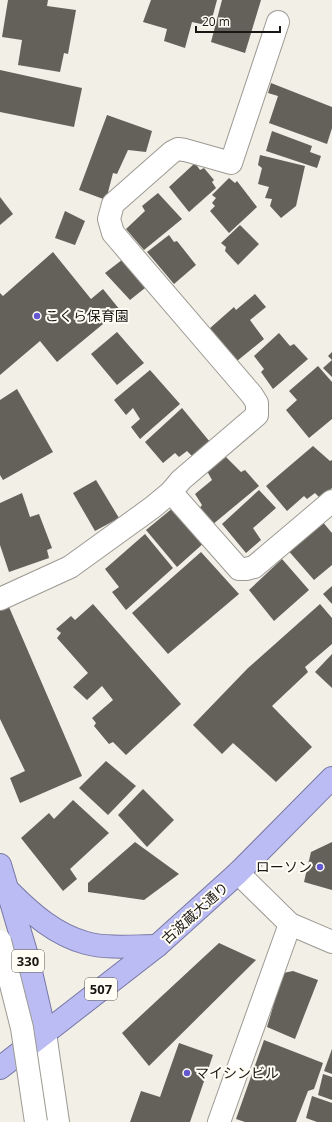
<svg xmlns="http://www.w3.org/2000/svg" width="332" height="1122" font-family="'Open Sans','Noto Sans JP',sans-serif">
<rect width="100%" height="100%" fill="#f2efe7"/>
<!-- building -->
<g fill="#63615a">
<path d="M 8,0 L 48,0 L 47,6 L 76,10 L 68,54 L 64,53 L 60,72 L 18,65 L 22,40 L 2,37 Z"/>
<path d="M 151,0 L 217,0 L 210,26 L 192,22 L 185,48 L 164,41 L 167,29 L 143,22 Z"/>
<path d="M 222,0 L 261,0 L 245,53 L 211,42 Z"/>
<path d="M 0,70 L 82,88 L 74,127 L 0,112 Z"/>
<path d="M 271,83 L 332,107 L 332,128 L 327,144 L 269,123 L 278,96 L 268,93 Z"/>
<path d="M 107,115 L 152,131 L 146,152 L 128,150 L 117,174 L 113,173 L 106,200 L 79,190 Z"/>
<path d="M 272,131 L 312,146 L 310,152 L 321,156 L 317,168 L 266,151 Z"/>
<path d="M 260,155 L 305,166 L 296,206 L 281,218 L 270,206 L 272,199 L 265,198 L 269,187 L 258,184 L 262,168 L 258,165 Z"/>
<path d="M 195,163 L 200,170 L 204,168 L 214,180 L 212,182 L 216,188 L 189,212 L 169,187 Z"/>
<path d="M 229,178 L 235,183 L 237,181 L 257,207 L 229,233 L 210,211 L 215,206 L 212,203 L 216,198 L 212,195 Z"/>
<path d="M 158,193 L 182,219 L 144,250 L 126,229 L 145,211 L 142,206 Z"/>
<path d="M 0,197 L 13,214 L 0,225 Z"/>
<path d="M 65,211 L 85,221 L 75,245 L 55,238 Z"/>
<path d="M 240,225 L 259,244 L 238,265 L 225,251 L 226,247 L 221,243 Z"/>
<path d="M 169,235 L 174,242 L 177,241 L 196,265 L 174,284 L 147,252 Z"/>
<path d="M 53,252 L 91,299 L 103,289 L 120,310 L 57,362 L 40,341 L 0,375 L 0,293 L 3,296 Z"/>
<path d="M 127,256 L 150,284 L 130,300 L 105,273 Z"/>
<path d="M 255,294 L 266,307 L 250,320 L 264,339 L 237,361 L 209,329 L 234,307 L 236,310 Z"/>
<path d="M 117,332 L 144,363 L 117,385 L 91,354 Z"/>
<path d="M 279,333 L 290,346 L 294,344 L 308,359 L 273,389 L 261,372 L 264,369 L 254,356 Z"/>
<path d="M 332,352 L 332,377 L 323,368 L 332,360 L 328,356 Z"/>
<path d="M 318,366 L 332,382 L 332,419 L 309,438 L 286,410 L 297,400 L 289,391 Z"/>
<path d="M 150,370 L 180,404 L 140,439 L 131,427 L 140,419 L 133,408 L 126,415 L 114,400 Z"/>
<path d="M 17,389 L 53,452 L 3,480 L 0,475 L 0,400 Z"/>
<path d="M 182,408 L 210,442 L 192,456 L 187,451 L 179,457 L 175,453 L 163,463 L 145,442 Z"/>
<path d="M 313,446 L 330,461 L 332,460 L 332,488 L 320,498 L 315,493 L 307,499 L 304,496 L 287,511 L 266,486 Z"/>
<path d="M 226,457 L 241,472 L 245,470 L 259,486 L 212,525 L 199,509 L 202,505 L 195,494 L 212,480 L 207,471 Z"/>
<path d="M 96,480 L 119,518 L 95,531 L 73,493 Z"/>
<path d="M 259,490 L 276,508 L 253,528 L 261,540 L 246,553 L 222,524 Z"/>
<path d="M 22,493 L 30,517 L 39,514 L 52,548 L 47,550 L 49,558 L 9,572 L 0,545 L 0,503 Z"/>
<path d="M 174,507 L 205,542 L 177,567 L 146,530 Z"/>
<path d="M 321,520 L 332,533 L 332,565 L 314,580 L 286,548 Z"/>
<path d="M 145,534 L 173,568 L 126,610 L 112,592 L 119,587 L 105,569 Z"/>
<path d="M 201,552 L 239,594 L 168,654 L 132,613 Z"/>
<path d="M 282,559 L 309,590 L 274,621 L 249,590 Z"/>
<path d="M 332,586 L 332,604 L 323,594 Z"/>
<path d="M 93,604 L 181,704 L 126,755 L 113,742 L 109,744 L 94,726 L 96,723 L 92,718 L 113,700 L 102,686 L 87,700 L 73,687 L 88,673 L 57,638 L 61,633 L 56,629 L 71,616 L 75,620 Z"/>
<path d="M 320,604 L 332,618 L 332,644 L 305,667 L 308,672 L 272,706 L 312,747 L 276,782 L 233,743 L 222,754 L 193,725 L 248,668 Z"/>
<path d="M 9,607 L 82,776 L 20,803 L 10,778 L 25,771 L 0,719 L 0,611 Z"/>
<path d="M 332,654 L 332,688 L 315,672 Z"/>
<path d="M 106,761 L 136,786 L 108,815 L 79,788 Z"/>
<path d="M 143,789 L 174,820 L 147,847 L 118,815 Z"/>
<path d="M 73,800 L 109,833 L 70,869 L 77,879 L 63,891 L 21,838 L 49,813 L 54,819 Z"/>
<path d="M 135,842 L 179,874 L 144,900 L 88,892 L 88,883 Z"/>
<path d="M 332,842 L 332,890 L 304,882 L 311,852 Z"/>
<path d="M 219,943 L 256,960 L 149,1066 L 122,1033 Z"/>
<path d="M 293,971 L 318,980 L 295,1039 L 267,1027 L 283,973 Z"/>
<path d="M 264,1040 L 323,1063 L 314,1089 L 308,1091 L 296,1122 L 245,1122 L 236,1119 Z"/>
<path d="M 179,1043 L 213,1055 L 190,1122 L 130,1122 L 141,1091 L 160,1097 Z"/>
<path d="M 332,1049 L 332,1074 L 324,1071 Z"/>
<path d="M 323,1074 L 332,1077 L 332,1100 L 318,1095 Z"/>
<path d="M 312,1096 L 332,1103 L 332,1122 L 317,1122 L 306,1118 Z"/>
</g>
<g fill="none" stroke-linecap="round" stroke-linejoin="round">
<!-- minor casing -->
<g stroke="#9c9a93" stroke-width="24">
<g id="minor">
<path d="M 171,492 L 239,569 L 246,569 L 254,567 L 332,501"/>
<path d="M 0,599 L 70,567 L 153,507 L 171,492 L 181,480 L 257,415 L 257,403 L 252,395 L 113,233 L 109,219 L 113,204 L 172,152 L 178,149 L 185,150 L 231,163 L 278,22"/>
<path d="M 238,873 L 290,924 L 332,942"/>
<path d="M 219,1122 L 290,924"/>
</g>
</g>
<!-- secondary casing -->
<g stroke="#9c9a93" stroke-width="24">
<path id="secondary" d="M 45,1033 L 58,1122"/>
</g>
<!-- trunk casing -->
<g stroke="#7777a4" stroke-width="24">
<g id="trunk">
<path d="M 0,865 L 28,959 L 45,1033"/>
<path d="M 10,892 C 32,914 56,935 86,943 C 109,949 134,946 157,946"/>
<path d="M 0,1068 L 157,946 L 238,873 L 332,778"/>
</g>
</g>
<!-- minor -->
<use href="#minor" stroke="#fff" stroke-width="22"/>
<!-- secondary -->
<use href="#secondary" stroke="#fff" stroke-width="22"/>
<!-- trunk -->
<use href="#trunk" stroke="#bbbcf4" stroke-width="22"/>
<!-- secondary-bridge casing -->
<g stroke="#9c9a93" stroke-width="24" stroke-linecap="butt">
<path id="secondary-bridge" d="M 0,941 L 22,1028 L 36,1122"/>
</g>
<!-- secondary-bridge -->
<use href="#secondary-bridge" stroke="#fff" stroke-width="22"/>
</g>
<!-- markers -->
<g fill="#6458d1" stroke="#fffdf4" stroke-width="1.5">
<circle cx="37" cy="316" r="4"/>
<circle cx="320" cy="867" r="4"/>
<circle cx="187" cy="1073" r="4"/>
</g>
<g text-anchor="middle" stroke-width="4" stroke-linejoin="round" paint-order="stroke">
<!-- shield labels -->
<g fill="#fffdf4" stroke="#5d5c57" stroke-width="1">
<rect x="12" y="950" width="32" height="22" rx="3"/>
<rect x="85" y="978" width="32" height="22" rx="3"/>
</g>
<g font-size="13" font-weight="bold" fill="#181714">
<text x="28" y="966">330</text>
<text x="101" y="994">507</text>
</g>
<!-- poi labels -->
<g font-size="14" fill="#181714" stroke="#fffdf4" text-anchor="start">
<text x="45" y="321">こくら保育園</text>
<text x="312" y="872" text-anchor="end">ローソン</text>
<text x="195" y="1078">マイシンビル</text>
</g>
<!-- street labels -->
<g font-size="14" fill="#181714" stroke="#fffdf4">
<text transform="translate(195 913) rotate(-42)" y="5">古波蔵大通り</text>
</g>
</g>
<!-- scale -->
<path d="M196 26v6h84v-6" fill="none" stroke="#181714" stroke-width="2"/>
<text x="202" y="26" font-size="12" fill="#181714" stroke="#fffdf4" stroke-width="3" paint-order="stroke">20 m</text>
</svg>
